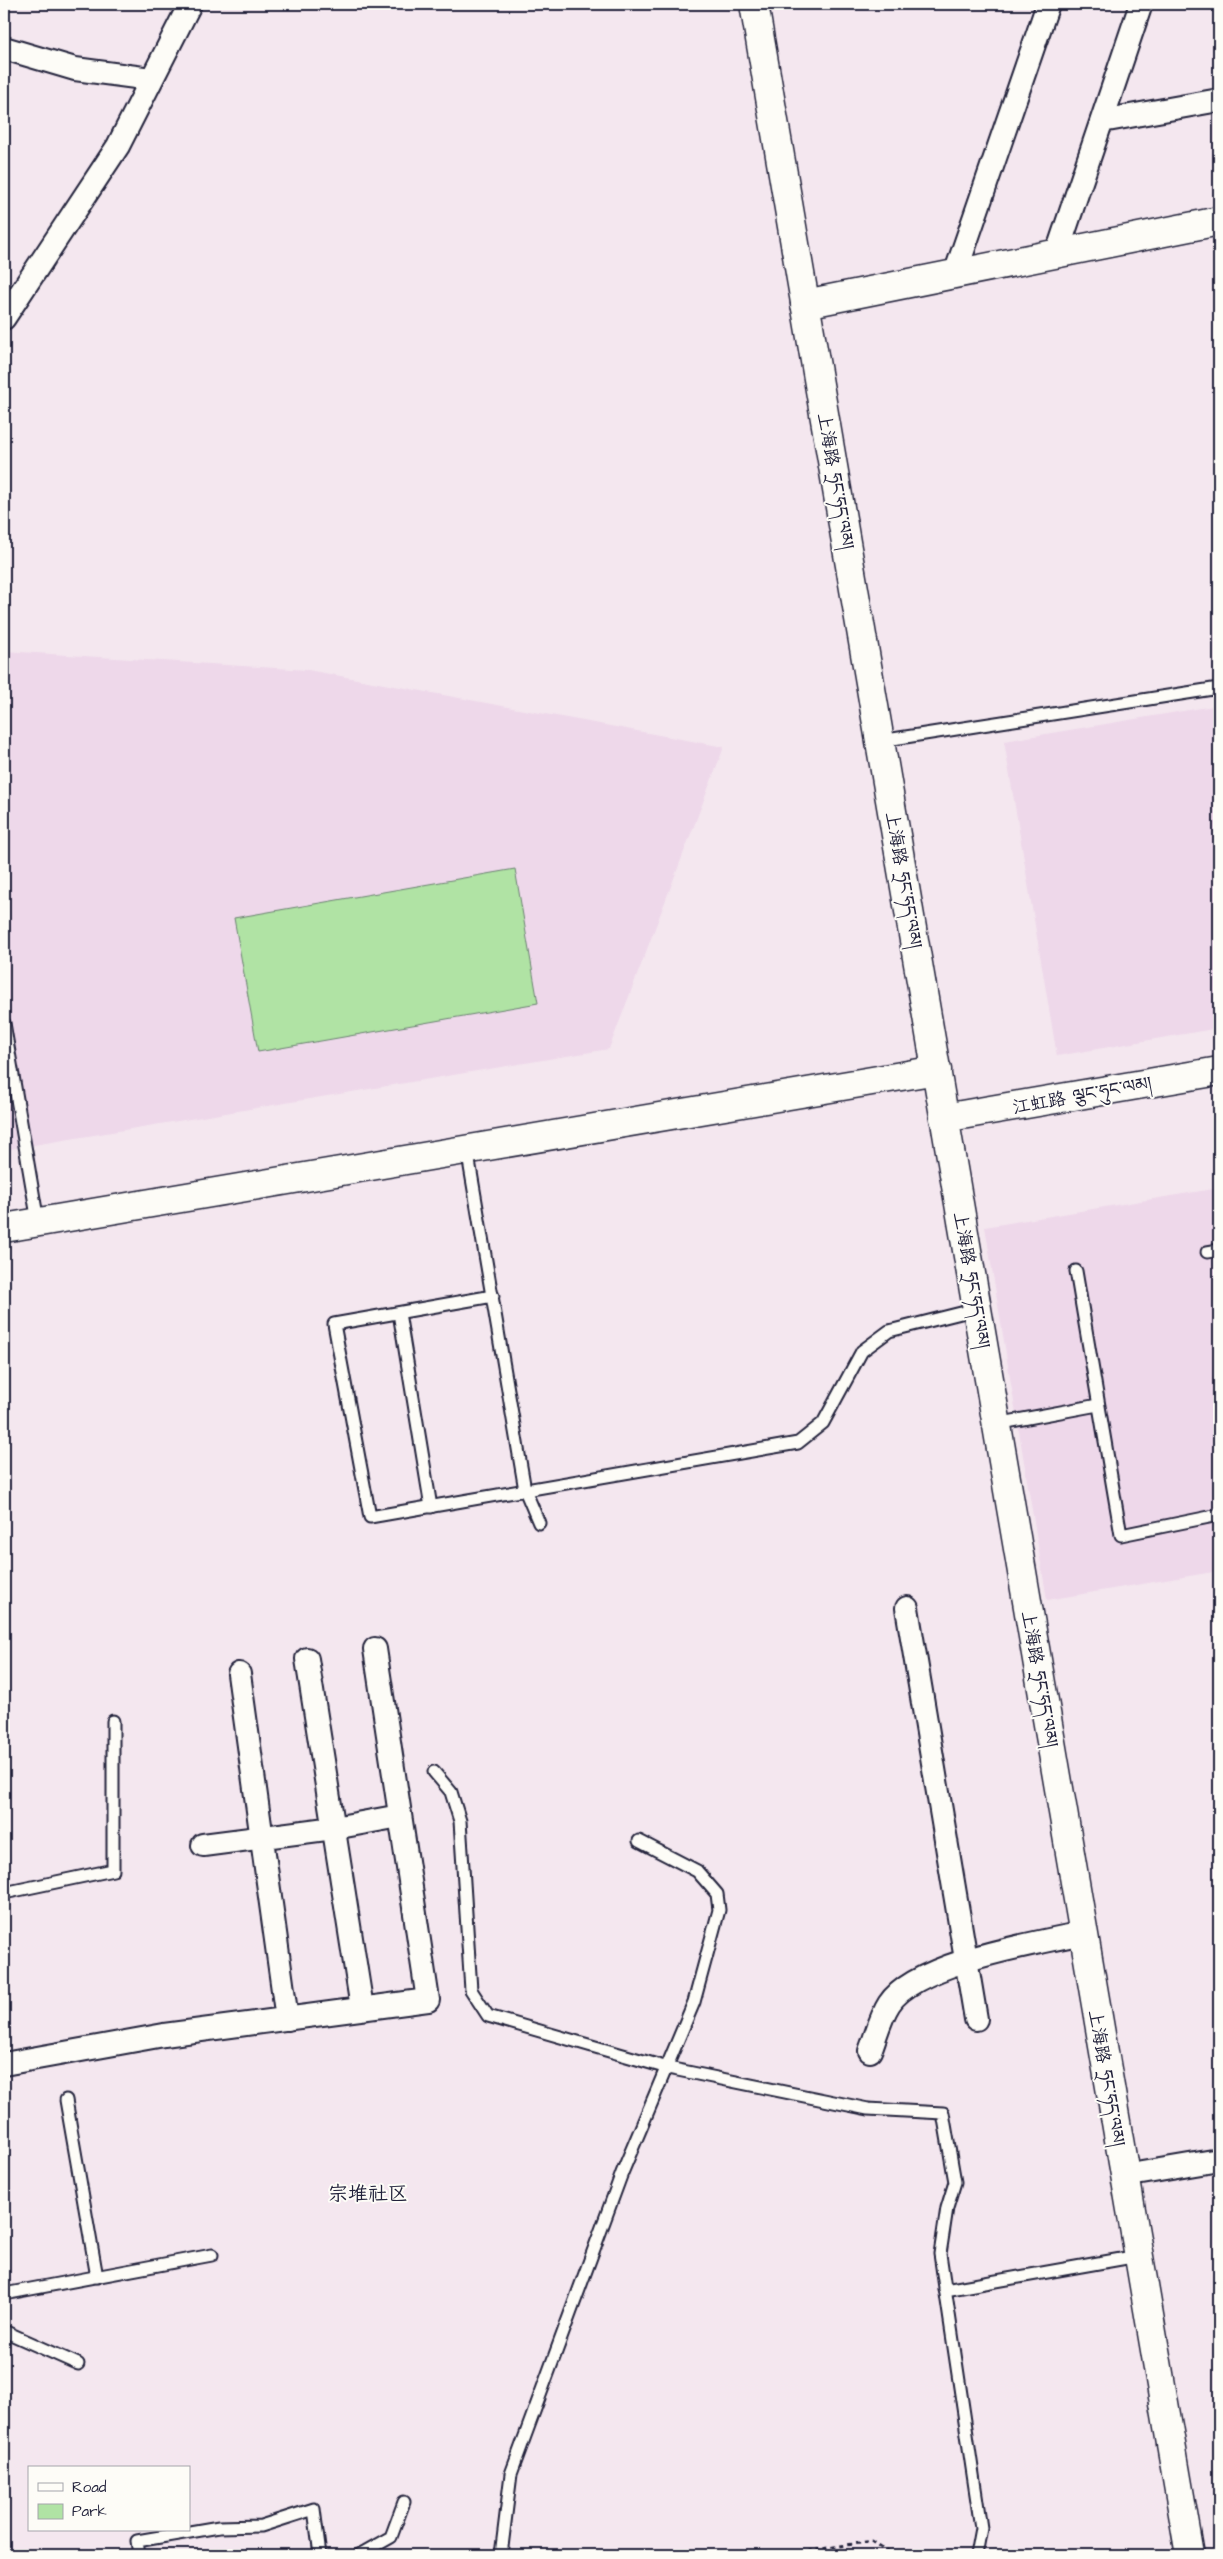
<svg xmlns="http://www.w3.org/2000/svg" width="1223" height="2559" font-family="'Architects Daughter','LXGW WenKai TC','Noto Serif Tibetan',sans-serif">
<rect width="100%" height="100%" fill="#f4e7ef"/>
<filter id="ink" filterUnits="userSpaceOnUse"><feTurbulence type="fractalNoise" baseFrequency=".02" numOctaves="2"/><feDisplacementMap in="SourceGraphic" scale="10" xChannelSelector="R" yChannelSelector="G"/><feConvolveMatrix kernelMatrix="1 2 1 2 8 2 1 2 1" color-interpolation-filters="sRGB"/></filter>
<g filter="url(#ink)">
<!-- built -->
<g fill="#eed8ea">
<path d="M 4,651 L 308,670 L 724,747 L 609,1049 L 4,1150 Z"/>
<path d="M 1219,705 L 1219,1028 L 1057,1056 L 1004,741 Z"/>
<path d="M 1219,1188 L 1219,1571 L 1047,1600 L 985,1227 Z"/>
</g>
<!-- green -->
<path fill="#b0e3a4" stroke="#698270" d="M 515,869 L 538,1003 L 258,1052 L 234,918 Z"/>
<g fill="none" stroke-linecap="round" stroke-linejoin="round">
<!-- lane casing -->
<g stroke="#22223b" stroke-width="15">
<g id="lane">
<path d="M 880,741 L 1219,688"/>
<path d="M 4,1023 L 38,1222"/>
<path d="M 467,1149 L 525,1490 L 539,1523"/>
<path d="M 1207,1252 L 1219,1250"/>
<path d="M 1076,1271 L 1121,1535 L 1219,1515"/>
<path d="M 493,1296 L 334,1324 L 370,1517 L 798,1443 L 823,1423 L 862,1351 L 889,1331 L 977,1309"/>
<path d="M 399,1313 L 431,1507"/>
<path d="M 996,1424 L 1098,1405"/>
<path d="M 434,1772 L 451,1792 L 460,1821 L 471,1990 L 488,2016 L 668,2068 L 868,2109 L 943,2113 L 955,2182 L 947,2208 L 940,2254 L 981,2528 L 976,2555"/>
<path d="M 4,1893 L 113,1870 L 113,1721"/>
<path d="M 66,2100 L 97,2277"/>
<path d="M 945,2290 L 1138,2256"/>
<path d="M 4,2294 L 212,2255"/>
<path d="M 4,2331 L 78,2364"/>
<path d="M 139,2555 L 137,2541 L 219,2527 L 261,2526 L 314,2509 L 320,2555"/>
<path d="M 359,2555 L 391,2537 L 404,2502"/>
<path d="M 501,2555 L 511,2474 L 622,2173 L 694,2002 L 719,1910 L 717,1894 L 697,1871 L 639,1841"/>
</g>
</g>
<!-- street casing -->
<g stroke="#22223b" stroke-width="26">
<g id="street">
<path d="M 4,48 L 75,69 L 151,79"/>
<path d="M 1102,121 L 1219,100"/>
<path d="M 1057,253 L 1141,4"/>
<path d="M 955,274 L 1048,4"/>
<path d="M 4,318 L 118,146 L 190,4"/>
<path d="M 907,1608 L 976,2019"/>
<path d="M 307,1659 L 362,2008"/>
<path d="M 239,1674 L 287,2019"/>
<path d="M 203,1845 L 334,1828 L 400,1816"/>
<path d="M 870,2051 C 876,2036 880,2018 889,2004 C 915,1963 1036,1943 1083,1933"/>
<path d="M 4,2064 L 164,2035 L 428,2000 L 375,1649"/>
<path d="M 1124,2176 L 1219,2160"/>
</g>
</g>
<!-- secondary casing -->
<g stroke="#22223b" stroke-width="31">
<g id="secondary">
<path d="M 754,4 L 1190,2555"/>
<path d="M 805,304 L 1219,221"/>
<path d="M 944,1118 L 1219,1071"/>
<path d="M 4,1228 L 937,1070"/>
</g>
</g>
<!-- path -->
<path stroke="#22223b" stroke-width="3" stroke-dasharray="4 4" stroke-linecap="butt" d="M 785,2555 L 872,2541 L 893,2555"/>
<!-- lane -->
<use href="#lane" stroke="#fdfcf7" stroke-width="11"/>
<!-- street -->
<use href="#street" stroke="#fdfcf7" stroke-width="22"/>
<!-- secondary -->
<use href="#secondary" stroke="#fdfcf7" stroke-width="28"/>
</g>
</g>
<g text-anchor="middle" stroke-width="4" stroke-linejoin="round" paint-order="stroke">
<!-- street labels -->
<g font-size="18" fill="#22223b" stroke="#fdfcf7">
<text transform="translate(836 481) rotate(80)" y="6">上海路 ཧྲང་ཧད་ལམ།</text>
<text transform="translate(904 880) rotate(80)" y="6">上海路 ཧྲང་ཧད་ལམ།</text>
<text transform="translate(1082 1095) rotate(-10)" y="6">江虹路 ལྕང་ཧུང་ལམ།</text>
<text transform="translate(972 1280) rotate(80)" y="6">上海路 ཧྲང་ཧད་ལམ།</text>
<text transform="translate(1040 1679) rotate(80)" y="6">上海路 ཧྲང་ཧད་ལམ།</text>
<text transform="translate(1107 2078) rotate(80)" y="6">上海路 ཧྲང་ཧད་ལམ།</text>
</g>
<!-- quarter labels -->
<g font-size="20" fill="#22223b" stroke="#fdfcf7">
<text x="368" y="2200">宗堆社区</text>
</g>
</g>
<!-- margin -->
<rect width="1223" height="2559" fill="none" stroke="#fdfcf7" stroke-width="20"/>
<rect x="10" y="10" width="1203" height="2539" fill="none" stroke="#22223b" stroke-width="2" filter="url(#ink)"/>
<!-- legend -->
<rect x="28" y="2466" width="162" height="65" fill="#fdfcf7" stroke="#a5a5ac"/>
<rect x="38" y="2483" width="25" height="8" fill="#fdfcf7" stroke="#a5a5ac"/>
<text x="72" y="2492" font-size="15" fill="#22223b">Road</text>
<rect x="38" y="2504" width="25" height="15" fill="#b0e3a4" stroke="#a5a5ac"/>
<text x="72" y="2516" font-size="15" fill="#22223b">Park</text>
</svg>
